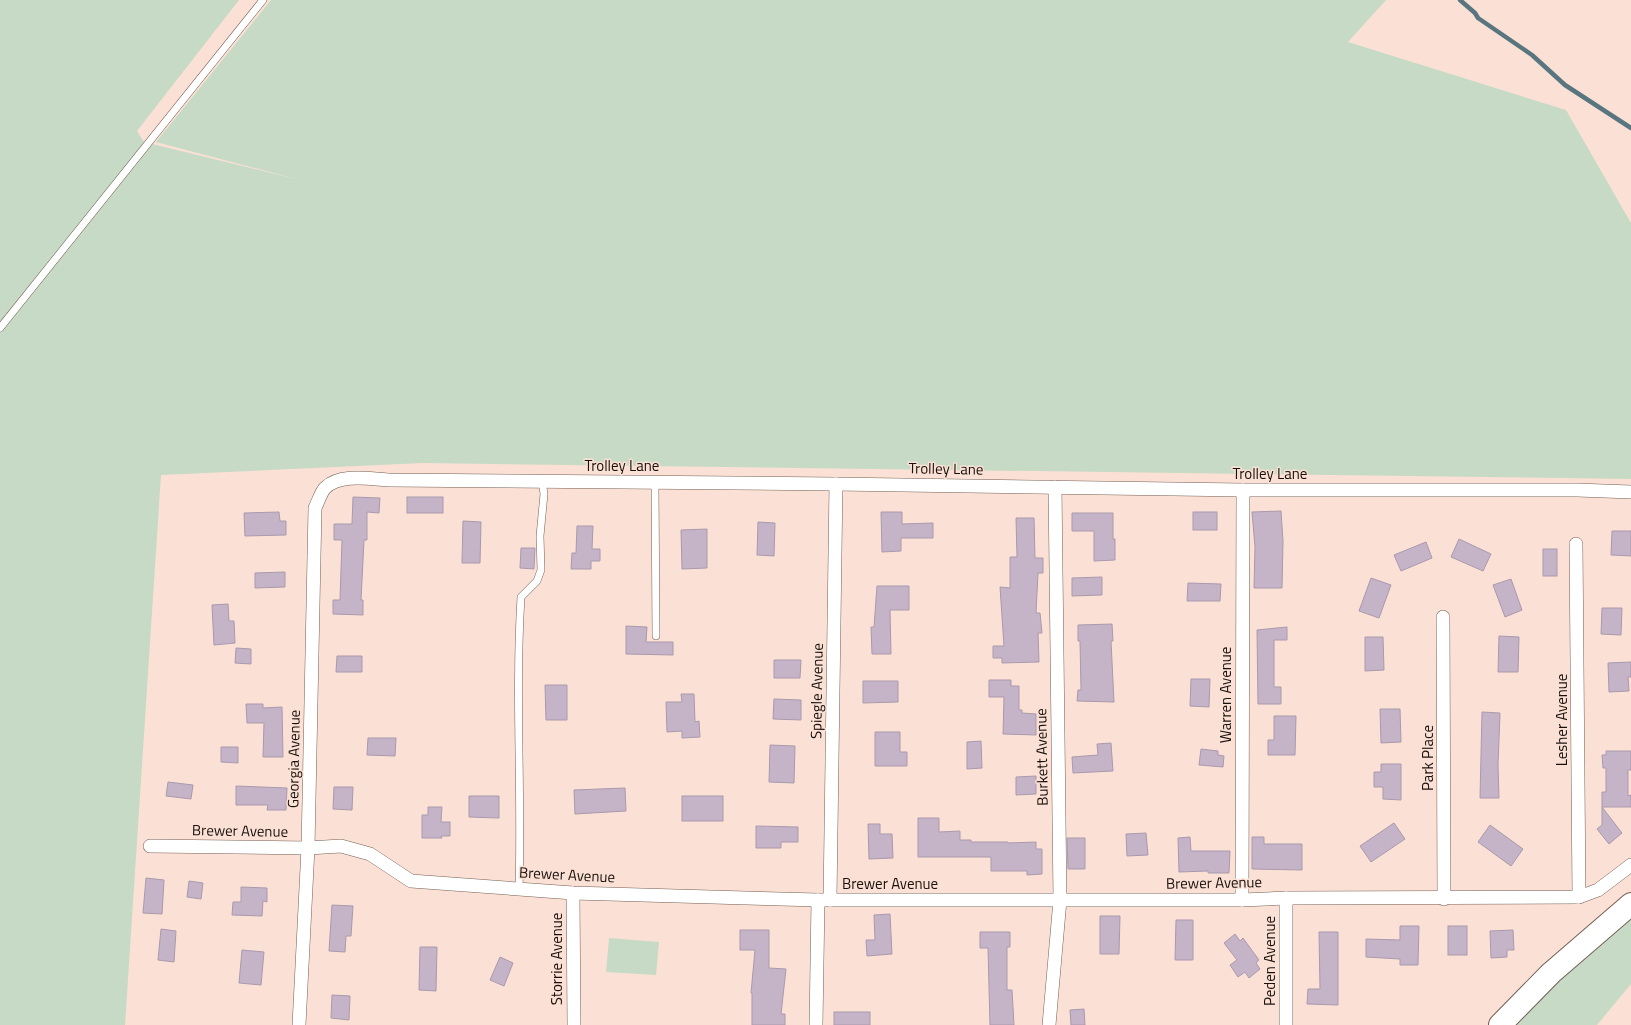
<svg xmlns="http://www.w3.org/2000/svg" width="1631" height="1025" font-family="'Titillium Web',sans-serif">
<rect width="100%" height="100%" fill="#fbe1d5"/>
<!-- green -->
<g fill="#c7dac6">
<path d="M 0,0 L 239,0 L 137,131 L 144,142 L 300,180 L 156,142 L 271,0 L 1386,0 L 1348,42 L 1566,110 L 1631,223 L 1631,479 L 423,463 L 161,475 L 125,1025 L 0,1025 Z"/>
<path d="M 1631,918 L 1631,984 L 1597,1025 L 1517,1025 L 1551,987 Z"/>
<path d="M 609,938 L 659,942 L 656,975 L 606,972 Z"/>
</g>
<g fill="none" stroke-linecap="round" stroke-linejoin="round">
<!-- stream -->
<path stroke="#597680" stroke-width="4.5" d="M 1460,0 L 1475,13 L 1478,18 L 1532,55 L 1565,85 L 1631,128"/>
</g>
<!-- building -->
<g fill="#c5b4c8" stroke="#aa99ad">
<path d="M 353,497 L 380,498 L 379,513 L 367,512 L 367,540 L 364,540 L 361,600 L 363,600 L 363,615 L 333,614 L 333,600 L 340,600 L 342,540 L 334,540 L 334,524 L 352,524 Z"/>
<rect x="407" y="497" width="36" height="16"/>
<path d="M 1281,511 L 1283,541 L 1282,588 L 1254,588 L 1255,547 L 1252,512 Z"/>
<path d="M 279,512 L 280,521 L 286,521 L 286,535 L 245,536 L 244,513 Z"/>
<path d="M 881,512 L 902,512 L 902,524 L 933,523 L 933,538 L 901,538 L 901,551 L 882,552 Z"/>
<rect x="1193" y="512" width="24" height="18"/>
<path d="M 1072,513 L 1113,513 L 1113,539 L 1115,539 L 1115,560 L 1094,561 L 1094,531 L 1072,531 Z"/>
<path d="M 1016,518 L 1034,518 L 1035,558 L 1043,558 L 1043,573 L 1038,573 L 1036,613 L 1040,613 L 1042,633 L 1038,633 L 1039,662 L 1002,663 L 1002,658 L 993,658 L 993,646 L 1004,646 L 1000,587 L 1010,588 L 1010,557 L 1017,557 Z"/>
<path d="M 463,521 L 481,522 L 480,563 L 462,563 Z"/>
<path d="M 758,522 L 775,523 L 774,556 L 757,555 Z"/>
<path d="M 577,526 L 593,526 L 592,549 L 600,549 L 600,561 L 591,561 L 591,569 L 571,569 L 572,553 L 576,553 Z"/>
<path d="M 707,529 L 707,568 L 682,569 L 681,530 Z"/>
<path d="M 1612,531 L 1631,531 L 1631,556 L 1611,555 Z"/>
<path d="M 1459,539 L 1491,554 L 1483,571 L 1451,557 Z"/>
<path d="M 1426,542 L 1432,558 L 1401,571 L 1394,555 Z"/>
<path d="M 521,548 L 535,548 L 534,569 L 520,568 Z"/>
<rect x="1543" y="549" width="14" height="27"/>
<path d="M 285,572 L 285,587 L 255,588 L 255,573 Z"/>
<path d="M 1102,577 L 1102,595 L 1072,596 L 1072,578 Z"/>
<path d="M 1371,578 L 1391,585 L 1379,618 L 1359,611 Z"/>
<path d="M 1511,579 L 1522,610 L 1505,617 L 1493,585 Z"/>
<path d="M 1188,583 L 1221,584 L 1220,601 L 1187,601 Z"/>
<path d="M 877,586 L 909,586 L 909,610 L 890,610 L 891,654 L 872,654 L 871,627 L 874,627 Z"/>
<path d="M 228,604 L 229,621 L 234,621 L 235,643 L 214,645 L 212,605 Z"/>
<path d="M 1602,608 L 1622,608 L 1621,635 L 1601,634 Z"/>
<path d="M 1112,624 L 1113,641 L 1111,641 L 1114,702 L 1077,701 L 1078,690 L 1081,690 L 1080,641 L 1078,641 L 1078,625 Z"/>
<path d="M 626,626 L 647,627 L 646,642 L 673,642 L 673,655 L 626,654 Z"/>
<path d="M 1287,627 L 1287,640 L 1274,640 L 1274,687 L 1281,687 L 1281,704 L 1258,704 L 1257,630 Z"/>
<path d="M 1499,636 L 1519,637 L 1518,672 L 1498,672 Z"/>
<path d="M 1365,637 L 1383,637 L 1384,670 L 1365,671 Z"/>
<path d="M 236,648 L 251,649 L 251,664 L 235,663 Z"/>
<path d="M 337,656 L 362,656 L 362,672 L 336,672 Z"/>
<path d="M 774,660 L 801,660 L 800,678 L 774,678 Z"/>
<path d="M 1631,662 L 1631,677 L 1628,677 L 1629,691 L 1609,692 L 1608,663 Z"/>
<path d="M 1191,679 L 1210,679 L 1209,707 L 1190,706 Z"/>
<path d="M 989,680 L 1011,680 L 1011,686 L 1019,686 L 1019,710 L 1022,710 L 1022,713 L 1036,714 L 1036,735 L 1003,734 L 1004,697 L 989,697 Z"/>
<path d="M 863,681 L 898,681 L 898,702 L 863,703 Z"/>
<path d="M 545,685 L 567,685 L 567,720 L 546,720 Z"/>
<path d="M 681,694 L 694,694 L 695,722 L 699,721 L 700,737 L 682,738 L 682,731 L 667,732 L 666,702 L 682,702 Z"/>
<path d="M 774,699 L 801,700 L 801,720 L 773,719 Z"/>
<path d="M 246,704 L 263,704 L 263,708 L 282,707 L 283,757 L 263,757 L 264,723 L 247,723 Z"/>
<path d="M 1380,709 L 1400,709 L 1401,742 L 1381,743 Z"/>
<path d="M 1482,712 L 1500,713 L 1498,765 L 1499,798 L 1480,798 Z"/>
<path d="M 1274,716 L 1296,716 L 1295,755 L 1268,755 L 1268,740 L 1274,740 Z"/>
<path d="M 875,732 L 900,732 L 900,752 L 907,752 L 907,766 L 875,766 Z"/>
<path d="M 368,738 L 396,738 L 395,756 L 367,755 Z"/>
<path d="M 981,741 L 982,768 L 967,769 L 967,742 Z"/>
<path d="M 1111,743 L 1113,771 L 1073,773 L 1072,757 L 1098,755 L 1097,744 Z"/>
<path d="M 770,745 L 795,746 L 794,783 L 769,782 Z"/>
<path d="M 221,747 L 238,747 L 238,763 L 221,762 Z"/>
<path d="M 1201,749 L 1218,751 L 1218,755 L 1224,756 L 1223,767 L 1199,765 Z"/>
<path d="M 1606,751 L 1631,751 L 1631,770 L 1628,770 L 1628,796 L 1631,795 L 1631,807 L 1602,807 L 1622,833 L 1609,844 L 1597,829 L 1602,825 L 1602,792 L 1606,792 L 1606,768 L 1603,768 L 1602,755 L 1606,755 Z"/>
<path d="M 1381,764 L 1401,764 L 1401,800 L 1383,799 L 1383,787 L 1374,787 L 1374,772 L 1381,772 Z"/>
<path d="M 1036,776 L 1036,794 L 1016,795 L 1016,777 Z"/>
<path d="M 168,782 L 193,785 L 191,799 L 166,796 Z"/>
<path d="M 236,786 L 287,788 L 286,810 L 267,810 L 268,805 L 236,805 Z"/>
<path d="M 334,787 L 353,787 L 352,810 L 333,809 Z"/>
<path d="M 625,788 L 626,811 L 575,814 L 574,790 Z"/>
<path d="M 469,796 L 499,796 L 499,818 L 469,817 Z"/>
<rect x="682" y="796" width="41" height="25"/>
<path d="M 428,807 L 442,807 L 441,822 L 450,822 L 450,836 L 441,836 L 442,838 L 422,838 L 422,815 L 428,815 Z"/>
<path d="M 918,818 L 939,818 L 939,832 L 960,831 L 960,840 L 971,840 L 971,842 L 1008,842 L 1008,843 L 1036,842 L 1036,849 L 1042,849 L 1042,874 L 1027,875 L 1027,871 L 991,871 L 991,857 L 918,857 Z"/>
<path d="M 1394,823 L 1405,839 L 1371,862 L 1360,846 Z"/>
<path d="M 868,824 L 880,824 L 880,834 L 892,834 L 893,858 L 869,859 Z"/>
<path d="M 1490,825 L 1523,849 L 1511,866 L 1478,842 Z"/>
<path d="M 756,826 L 798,827 L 798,842 L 781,842 L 781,848 L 756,848 Z"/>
<path d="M 1146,833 L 1148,855 L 1127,856 L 1126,834 Z"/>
<path d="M 1190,837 L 1191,851 L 1230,851 L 1229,873 L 1208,873 L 1208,871 L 1179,872 L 1178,838 Z"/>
<path d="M 1252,837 L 1264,837 L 1264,844 L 1302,844 L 1302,870 L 1252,869 Z"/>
<path d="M 1067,838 L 1085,838 L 1085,869 L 1068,869 Z"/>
<path d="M 146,878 L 164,880 L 162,914 L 143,913 Z"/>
<path d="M 189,881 L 203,883 L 201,899 L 187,897 Z"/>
<path d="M 241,887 L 267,888 L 267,902 L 263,901 L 262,916 L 232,915 L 233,902 L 241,902 Z"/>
<path d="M 332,905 L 353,906 L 351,936 L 346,936 L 345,952 L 329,951 Z"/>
<path d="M 890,914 L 892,954 L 867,956 L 866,940 L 875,940 L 874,915 Z"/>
<path d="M 1100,916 L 1120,916 L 1119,954 L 1100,954 Z"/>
<path d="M 1176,920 L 1193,920 L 1193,960 L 1175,960 Z"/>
<path d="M 1400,926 L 1419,926 L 1418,965 L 1400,965 L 1400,959 L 1366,957 L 1366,939 L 1400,940 Z"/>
<rect x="1448" y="926" width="19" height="29"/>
<path d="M 161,929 L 176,931 L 174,962 L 158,960 Z"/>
<path d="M 740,930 L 769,930 L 769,968 L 786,969 L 781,1014 L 785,1014 L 785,1025 L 752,1025 L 752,993 L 751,993 L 755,950 L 740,950 Z"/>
<path d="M 1513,930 L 1514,950 L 1507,950 L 1507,957 L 1491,958 L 1490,931 Z"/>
<path d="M 980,932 L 1010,932 L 1010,947 L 1007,947 L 1007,990 L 1012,990 L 1014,1025 L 990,1025 L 988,948 L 980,948 Z"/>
<path d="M 1319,932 L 1338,932 L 1338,1005 L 1307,1004 L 1308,989 L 1320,989 Z"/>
<path d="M 1235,934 L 1240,941 L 1243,938 L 1259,960 L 1256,963 L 1260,969 L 1249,978 L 1245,972 L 1238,977 L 1230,965 L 1237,960 L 1224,943 Z"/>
<path d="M 420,947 L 437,947 L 436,991 L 419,990 Z"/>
<path d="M 242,950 L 264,952 L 261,985 L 239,983 Z"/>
<path d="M 500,957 L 513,963 L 504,986 L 490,980 Z"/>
<path d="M 332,995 L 350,996 L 349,1020 L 331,1018 Z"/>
<path d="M 1084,1009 L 1085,1025 L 1071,1025 L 1070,1010 Z"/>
<rect x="834" y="1012" width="36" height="13"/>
</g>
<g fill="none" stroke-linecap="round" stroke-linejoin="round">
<!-- service casing -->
<g stroke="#755f55" stroke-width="8">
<g id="service">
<path d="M 0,328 L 263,0"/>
<path d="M 655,482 L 656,636"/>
<path d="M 519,889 C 522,791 515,694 521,597 L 537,581 L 541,570 L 540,536 L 544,494 L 542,481"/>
</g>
</g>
<!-- minor casing -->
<g stroke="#755f55" stroke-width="14">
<g id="minor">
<path d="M 1576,544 L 1579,897"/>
<path d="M 1443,617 L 1444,899"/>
<path d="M 150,846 L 308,848 L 341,846 L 370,854 L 411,881 L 573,893 L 818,900 L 1242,900 L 1286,898 L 1579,897 L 1598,890 L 1631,865"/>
<path d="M 573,893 L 574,1025"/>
<path d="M 830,900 L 836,484"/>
<path d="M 1242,900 L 1243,490"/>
<path d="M 299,1025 L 308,848 L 315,508 C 318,502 321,492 325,488 C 340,473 371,479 390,480 L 836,484 L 1243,490 L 1577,490 L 1631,492"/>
<path d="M 816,1025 L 818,900"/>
<path d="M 1049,1025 L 1060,900 L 1055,487"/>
<path d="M 1286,1025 L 1286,898"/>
</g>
</g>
<!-- motorway casing -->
<g stroke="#755f55" stroke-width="24">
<path id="motorway" d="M 1500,1025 L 1551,973 L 1631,904"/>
</g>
<!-- service -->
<use href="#service" stroke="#fff" stroke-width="7"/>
<!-- minor -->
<use href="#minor" stroke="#fff" stroke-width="13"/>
<!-- motorway -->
<use href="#motorway" stroke="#fff" stroke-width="22"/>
</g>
<g text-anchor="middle" stroke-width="3" stroke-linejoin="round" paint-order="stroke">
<!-- street labels -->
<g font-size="15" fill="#19100c" stroke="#fbe1d5">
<text x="622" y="471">Trolley Lane</text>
<text transform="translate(946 469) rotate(1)" y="5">Trolley Lane</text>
<text x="1270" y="479">Trolley Lane</text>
<text transform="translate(817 691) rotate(-89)" y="5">Spiegle Avenue</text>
<text transform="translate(1226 695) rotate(-90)" y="5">Warren Avenue</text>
<text transform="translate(1562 720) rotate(-90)" y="5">Lesher Avenue</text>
<text transform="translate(1042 757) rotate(-91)" y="5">Burkett Avenue</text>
<text transform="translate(1428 758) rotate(-90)" y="5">Park Place</text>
<text transform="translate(294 759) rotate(-89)" y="5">Georgia Avenue</text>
<text transform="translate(240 831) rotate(1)" y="5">Brewer Avenue</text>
<text transform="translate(567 875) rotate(3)" y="5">Brewer Avenue</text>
<text transform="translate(1214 883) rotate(-1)" y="5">Brewer Avenue</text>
<text x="890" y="889">Brewer Avenue</text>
<text transform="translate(557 959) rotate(-90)" y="5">Storrie Avenue</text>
<text transform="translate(1270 961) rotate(-90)" y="5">Peden Avenue</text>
</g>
</g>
</svg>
